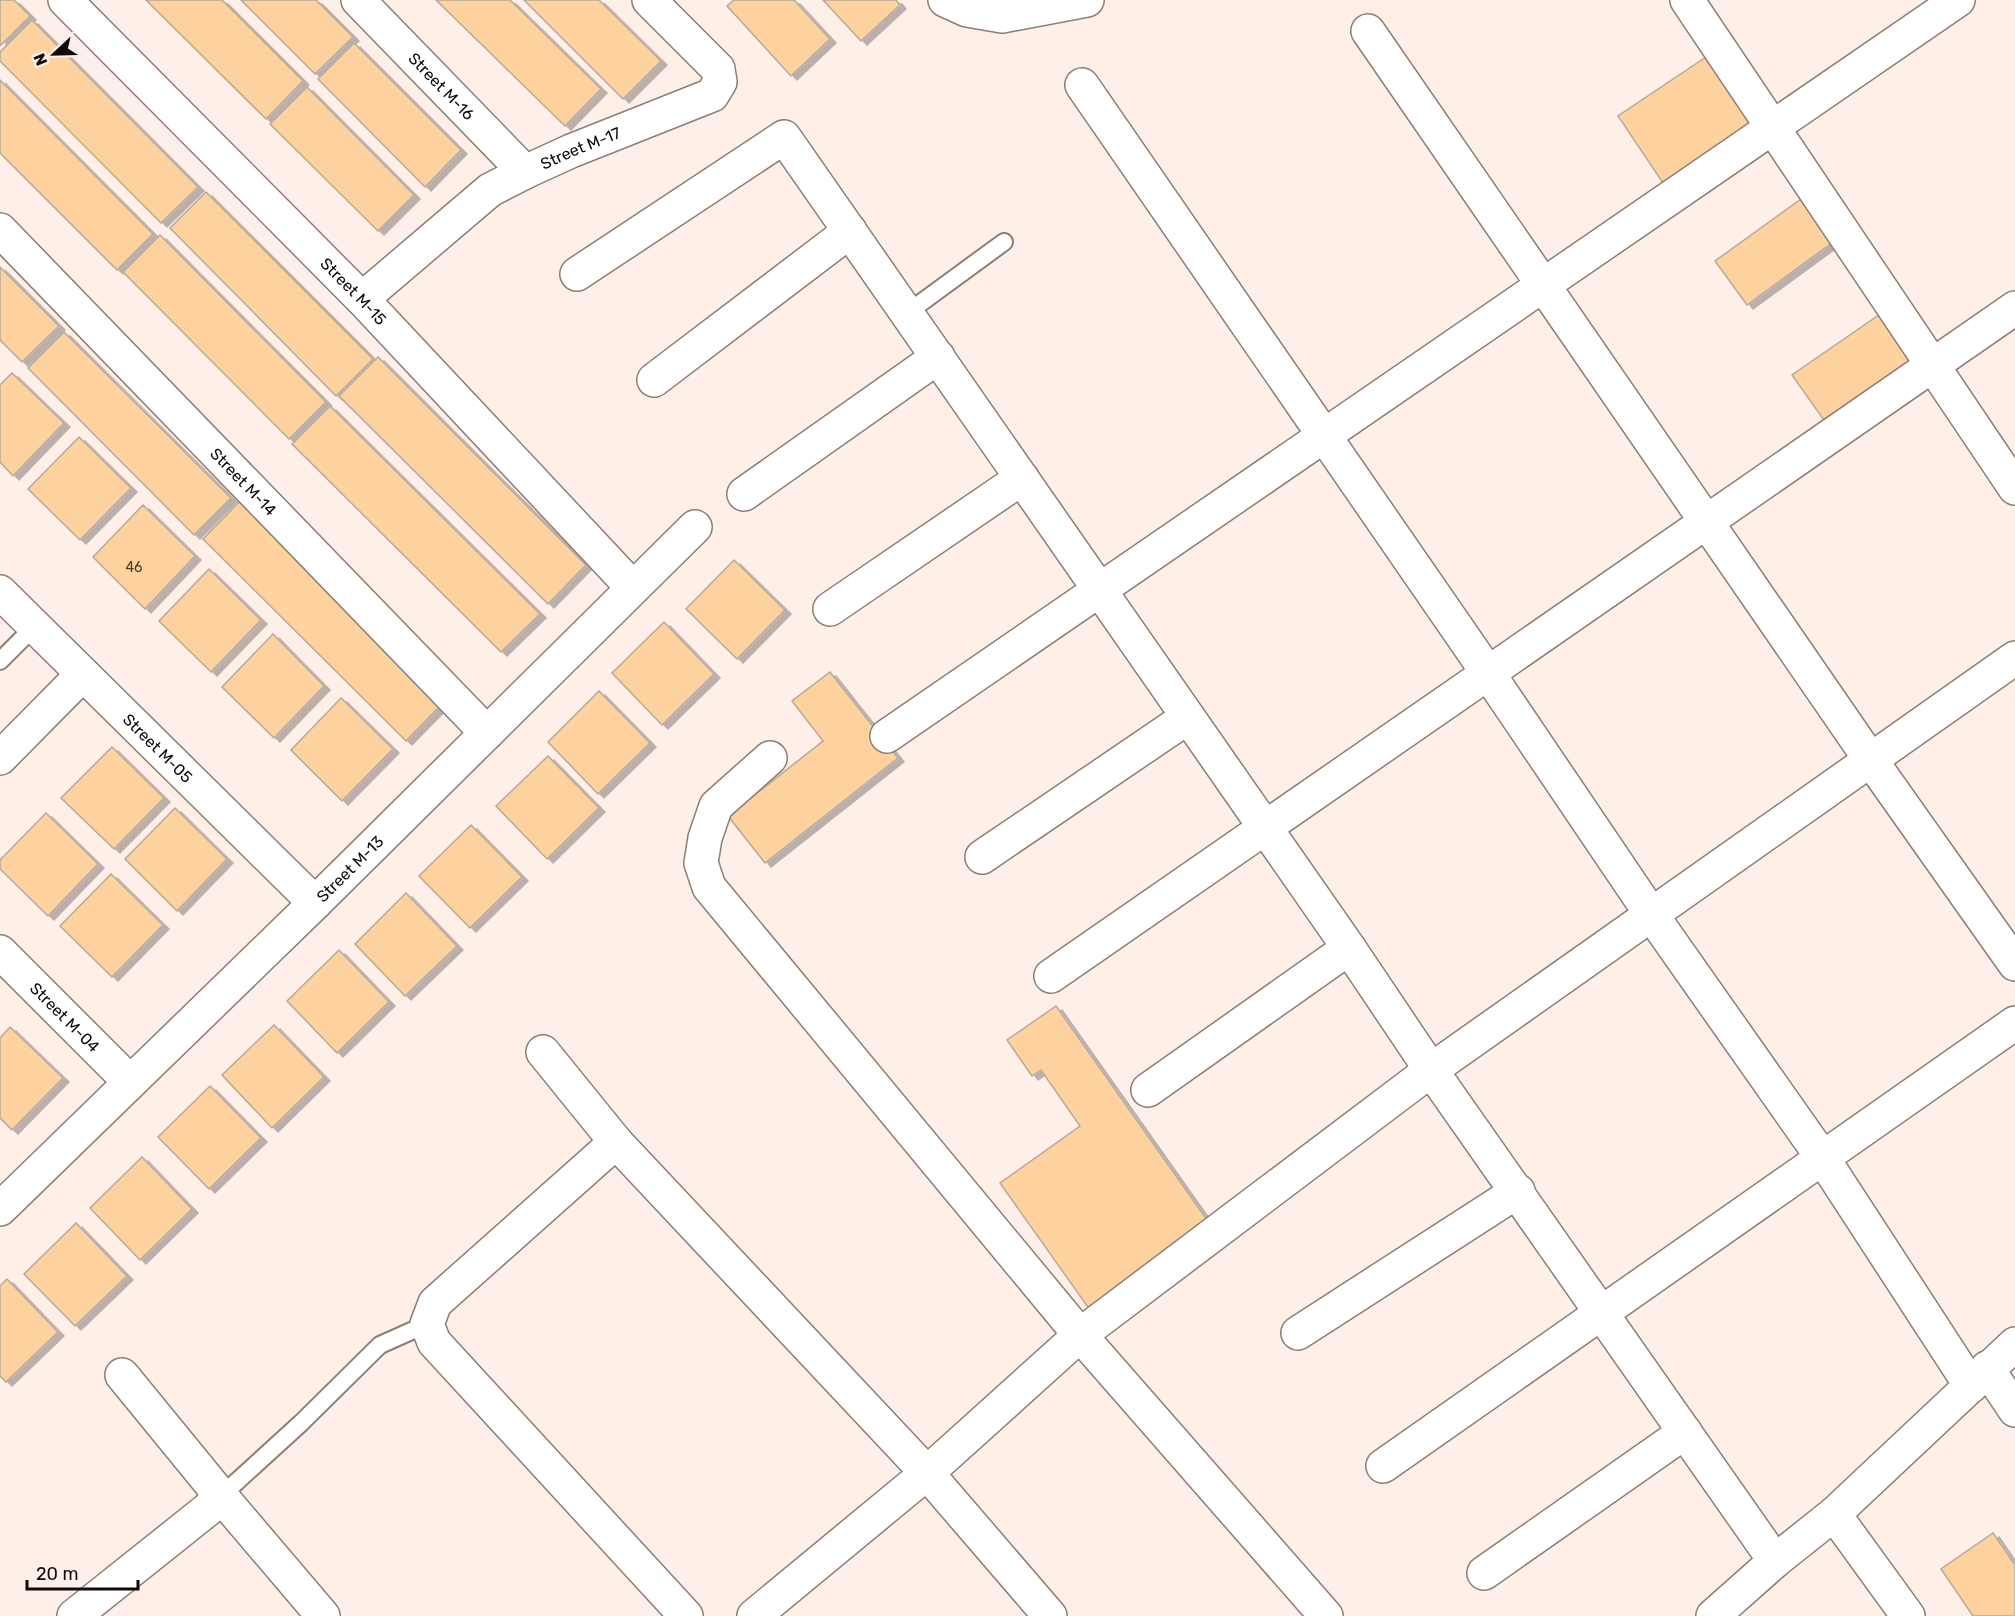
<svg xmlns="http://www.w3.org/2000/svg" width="2015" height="1616" font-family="Rubik,sans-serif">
<defs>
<filter id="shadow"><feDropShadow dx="6" dy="4" stdDeviation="0" flood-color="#0004"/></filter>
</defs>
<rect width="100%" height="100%" fill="#feefe8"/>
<!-- building -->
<g fill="#fed29f" stroke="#b5a99c" stroke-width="1.5" filter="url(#shadow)">
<path d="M 0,0 L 14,0 L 30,16 L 0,46 Z"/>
<path d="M 146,0 L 222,0 L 303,81 L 266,119 Z"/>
<path d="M 241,0 L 316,0 L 353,37 L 315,74 Z"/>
<path d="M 436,0 L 510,0 L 601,89 L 565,126 Z"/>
<path d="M 524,0 L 599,0 L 661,61 L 623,99 Z"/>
<path d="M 734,0 L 794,0 L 830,39 L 791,76 L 727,6 Z"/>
<path d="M 823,0 L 896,0 L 900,5 L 861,41 Z"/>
<path d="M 32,20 L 198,187 L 161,223 L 0,61 L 0,52 Z"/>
<path d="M 354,43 L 461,150 L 425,187 L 318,79 Z"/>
<path d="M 1706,57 L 1751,124 L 1663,183 L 1618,116 Z"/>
<path d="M 0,80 L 153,234 L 117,270 L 0,153 Z"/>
<path d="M 307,87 L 414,195 L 378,231 L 270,124 Z"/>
<path d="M 206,192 L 373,359 L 336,396 L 170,228 Z"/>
<path d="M 1805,196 L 1836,240 L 1747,305 L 1715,261 Z"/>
<path d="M 160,235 L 326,402 L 289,439 L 123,272 Z"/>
<path d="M 0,267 L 59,326 L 22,362 L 0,340 Z"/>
<path d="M 1886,310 L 1919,358 L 1826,423 L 1792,375 Z"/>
<path d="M 64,332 L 231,498 L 194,535 L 28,368 Z"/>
<path d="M 378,357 L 586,565 L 548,604 L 339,396 Z"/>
<path d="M 12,373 L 64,423 L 13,476 L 0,462 L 0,385 Z"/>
<path d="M 330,406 L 540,614 L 501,652 L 292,444 Z"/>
<path d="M 79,437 L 131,488 L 80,540 L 28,489 Z"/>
<path d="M 240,501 L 443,703 L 406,741 L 203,539 Z"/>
<path d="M 143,505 L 195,556 L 145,609 L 93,557 Z"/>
<path d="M 734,560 L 785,610 L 737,659 L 686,609 Z"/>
<path d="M 209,569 L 261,620 L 211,672 L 159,621 Z"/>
<path d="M 664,622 L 714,674 L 662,725 L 612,673 Z"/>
<path d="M 273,634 L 324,686 L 274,738 L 222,687 Z"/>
<path d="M 830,672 L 898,758 L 765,863 L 728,816 L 823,741 L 792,701 Z"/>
<path d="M 599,691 L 650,743 L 598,794 L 548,742 Z"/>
<path d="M 341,698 L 393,749 L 342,801 L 291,750 Z"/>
<path d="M 112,747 L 164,798 L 114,849 L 61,798 Z"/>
<path d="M 548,756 L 599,808 L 547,859 L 496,806 Z"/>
<path d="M 175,808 L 227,859 L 177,911 L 125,859 Z"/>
<path d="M 46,813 L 98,864 L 48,916 L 0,869 L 0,860 Z"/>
<path d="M 471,825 L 522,877 L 470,928 L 419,876 Z"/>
<path d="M 111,874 L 163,925 L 112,977 L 60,926 Z"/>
<path d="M 406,893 L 457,946 L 405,996 L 355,944 Z"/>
<path d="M 339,950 L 389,1002 L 337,1053 L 287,1001 Z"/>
<path d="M 1056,1006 L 1210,1224 L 1090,1310 L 1000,1183 L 1080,1126 L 1041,1070 L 1032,1076 L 1007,1040 Z"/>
<path d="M 274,1025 L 324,1077 L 272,1128 L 222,1075 Z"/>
<path d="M 10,1027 L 63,1078 L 12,1130 L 0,1118 L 0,1038 Z"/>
<path d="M 210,1086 L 261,1138 L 209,1189 L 158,1137 Z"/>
<path d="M 142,1157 L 192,1209 L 140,1260 L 90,1208 Z"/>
<path d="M 76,1223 L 127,1276 L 75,1326 L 24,1274 Z"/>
<path d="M 7,1279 L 58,1332 L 6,1382 L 0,1376 L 0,1286 Z"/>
<path d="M 1993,1533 L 2015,1565 L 2015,1616 L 1973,1616 L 1941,1569 Z"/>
</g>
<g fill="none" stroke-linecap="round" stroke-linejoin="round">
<!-- lane casing -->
<g stroke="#8d7d75" stroke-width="20">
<g id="lane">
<path d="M 907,313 L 1004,242"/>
<path d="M 0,661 L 35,626"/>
<path d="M 221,1496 L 301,1423 L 380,1345 L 427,1324"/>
</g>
</g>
<!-- street casing -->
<g stroke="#8d7d75" stroke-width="36">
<g id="street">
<path id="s1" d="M 65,0 L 362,299 L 633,588"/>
<path id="s2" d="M 358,0 L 525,172"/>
<path d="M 945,0 L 967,10 L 1002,16 L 1087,0"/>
<path d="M 1687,0 L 2015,488"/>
<path d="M 1368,31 L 1870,759 L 2015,964"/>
<path d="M 1082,85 L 1488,673 L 1651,914 L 1822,1157 L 1971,1386"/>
<path id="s3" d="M 0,230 L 487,733"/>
<path d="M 577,274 L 784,137 L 1349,948 L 1431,1070 L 1775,1561"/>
<path id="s4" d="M 362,299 L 490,190 L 525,172 L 571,151 L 712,95 L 720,82 L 718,69 L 649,0"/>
<path d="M 654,380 L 850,231"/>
<path d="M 744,494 L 938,357"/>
<path id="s5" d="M 0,592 L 315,903"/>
<path d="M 830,609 L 1022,478"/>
<path d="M 887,736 L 1958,0"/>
<path d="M 0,758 L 83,674"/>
<path d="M 770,758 L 716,806 L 705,838 L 701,863 L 709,887 L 1080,1335 L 1326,1616"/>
<path d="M 982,857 L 1188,717"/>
<path id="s6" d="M 0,952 L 130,1082"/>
<path d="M 1051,976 L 2015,308"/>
<path d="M 543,1052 L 616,1142 L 927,1473 L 1050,1616"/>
<path d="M 1148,1090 L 1349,948"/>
<path d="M 616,1142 L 435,1303 L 427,1324 L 434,1342 L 686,1616"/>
<path id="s7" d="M 0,1209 L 315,903 L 695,527"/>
<path d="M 1298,1333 L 1518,1191"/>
<path d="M 1987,1368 L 2015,1410"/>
<path d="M 122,1375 L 221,1496"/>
<path d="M 1383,1466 L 2015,1023"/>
<path d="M 1834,1514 L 1908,1616"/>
<path d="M 1484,1573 L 1685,1432"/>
<path d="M 74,1616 L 207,1510 L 221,1496 L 323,1616"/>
<path d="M 754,1616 L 927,1473 L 1080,1335 L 1431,1070 L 2015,658"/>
<path d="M 1713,1616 L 1775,1561 L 1834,1514 L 2015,1344"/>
</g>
</g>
<!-- lane -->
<use href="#lane" stroke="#fff" stroke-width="16"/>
<!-- street -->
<use href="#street" stroke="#fff" stroke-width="33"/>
</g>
<g text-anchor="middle" stroke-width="6" stroke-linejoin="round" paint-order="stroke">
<!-- number labels -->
<g font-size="14" fill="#4c3d2e">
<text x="134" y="572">46</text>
</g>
<!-- street labels -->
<g font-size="16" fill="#100b08" stroke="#feefe8">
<text dy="6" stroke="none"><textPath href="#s2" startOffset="120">Street M-16</textPath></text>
<text dy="6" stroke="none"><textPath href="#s4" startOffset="268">Street M-17</textPath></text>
<text dy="6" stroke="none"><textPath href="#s1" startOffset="410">Street M-15</textPath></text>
<text dy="6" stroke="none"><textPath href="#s3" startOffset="350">Street M-14</textPath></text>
<text dy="6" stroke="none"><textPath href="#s5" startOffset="222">Street M-05</textPath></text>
<text dy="6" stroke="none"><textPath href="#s7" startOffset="488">Street M-13</textPath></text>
<text dy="6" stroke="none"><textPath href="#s6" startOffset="92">Street M-04</textPath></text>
</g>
</g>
<!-- north arrow -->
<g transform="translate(54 54) rotate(248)" stroke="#feefe8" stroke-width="4.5" paint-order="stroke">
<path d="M0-4.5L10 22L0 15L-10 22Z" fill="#100b08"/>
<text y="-9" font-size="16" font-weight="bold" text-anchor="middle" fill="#100b08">N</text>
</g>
<!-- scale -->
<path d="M27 1580v9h111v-9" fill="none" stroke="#100b08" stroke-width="3"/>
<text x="36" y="1580" font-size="18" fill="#100b08" stroke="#feefe8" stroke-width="4.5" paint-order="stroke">20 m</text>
</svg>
